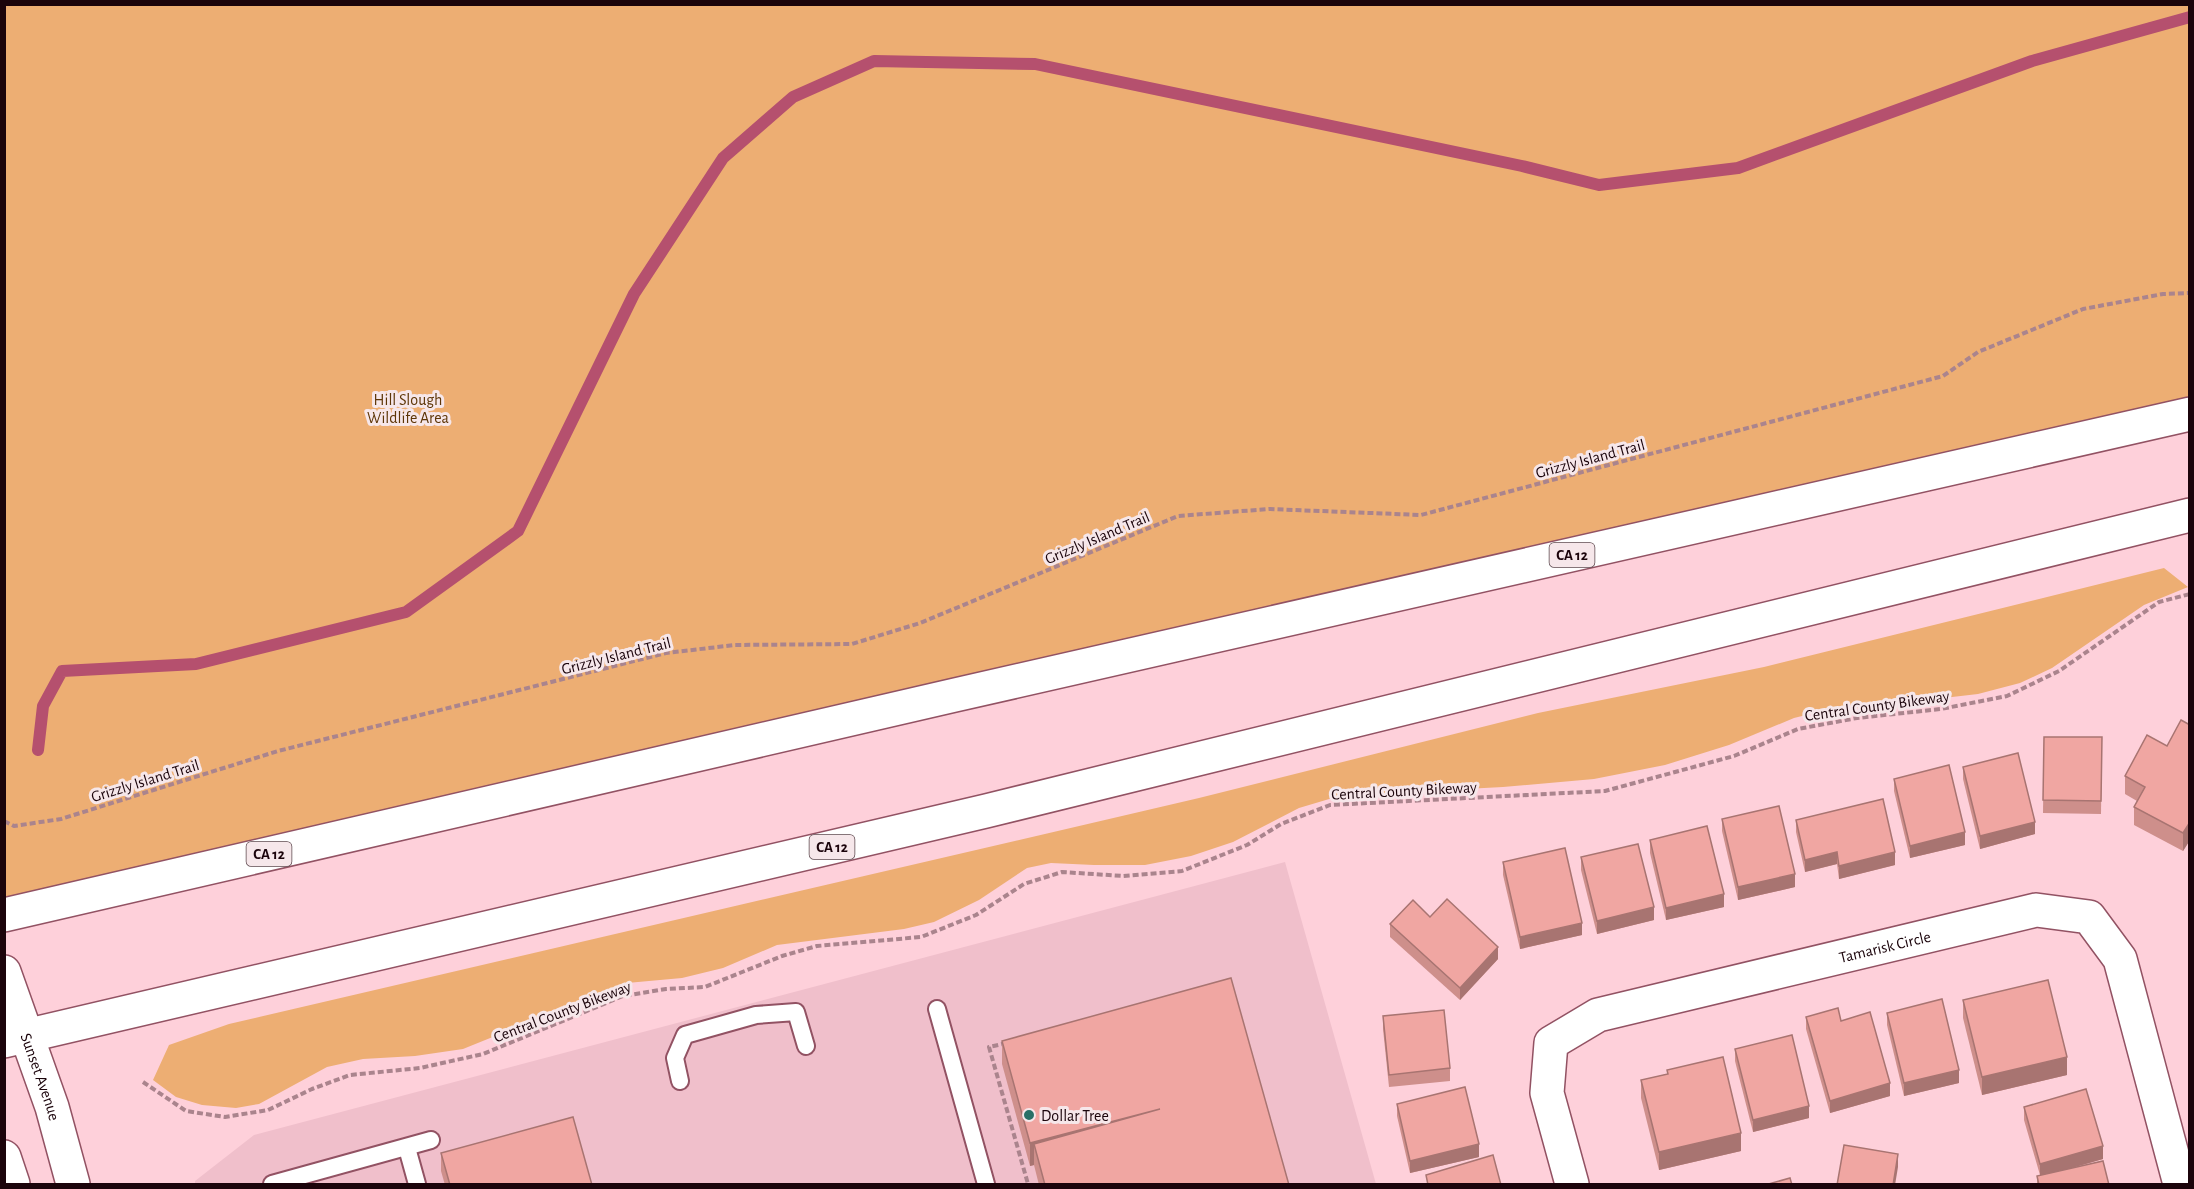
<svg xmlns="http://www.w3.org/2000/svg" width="2194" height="1189" font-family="'Alegreya Sans',sans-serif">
<rect width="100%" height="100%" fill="#fed0da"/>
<!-- built -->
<path fill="#f0bfcb" d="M 1285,862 L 1376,1184 L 195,1184 L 195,1181 L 254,1135 Z"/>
<!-- green -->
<g fill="#edae73">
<path d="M 4,5 L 2189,5 L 2189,414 L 5,915 Z"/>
<path d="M 2164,568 L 2188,587 L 2144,605 L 2052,668 L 2020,683 L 1978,694 L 1814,713 L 1794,718 L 1729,745 L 1665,765 L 1594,779 L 1503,787 L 1370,794 L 1346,794 L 1299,808 L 1233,842 L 1191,856 L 1145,865 L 1094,865 L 1051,863 L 1027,868 L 979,900 L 934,922 L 904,929 L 777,945 L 723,968 L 682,978 L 627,983 L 463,1049 L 415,1056 L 363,1059 L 327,1067 L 259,1104 L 236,1108 L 202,1105 L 176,1097 L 153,1080 L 169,1045 L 229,1024 L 1199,798 L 1538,713 L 1764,667 Z"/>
</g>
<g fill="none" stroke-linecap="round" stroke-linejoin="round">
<!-- stream -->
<path stroke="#b5506e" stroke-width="12" d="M 38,750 L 43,706 L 62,671 L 196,664 L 406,612 L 518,531 L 634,294 L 723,158 L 793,97 L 874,61 L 1035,64 L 1522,166 L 1599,185 L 1738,168 L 2032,61 L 2190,17"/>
<!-- service casing -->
<g stroke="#925263" stroke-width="20">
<g id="service">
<path d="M 937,1009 L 986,1184"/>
<path d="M 680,1081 L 675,1058 L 685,1035 L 756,1015 L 796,1012 L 806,1046"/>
<path d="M 407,1148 L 417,1184"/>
<path d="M 272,1184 L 431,1140"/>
</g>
</g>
<!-- minor casing -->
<g stroke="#925263" stroke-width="36">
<g id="minor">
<path id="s1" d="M 1572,1184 L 1547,1093 L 1551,1043 L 1598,1015 L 2036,910 L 2089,917 L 2120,959 L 2180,1184"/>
</g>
</g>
<!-- secondary casing -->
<g stroke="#925263" stroke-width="36">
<g id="secondary">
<path id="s2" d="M 4,972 L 52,1107 L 73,1184"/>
<path d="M 4,1157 L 13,1184"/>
</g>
</g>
<!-- trunk casing -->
<g stroke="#925263" stroke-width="36">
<g id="trunk">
<path d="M 4,915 L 955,695 L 2190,414"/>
<path d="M 4,1041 L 986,811 L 2190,515"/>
</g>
</g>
<!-- path -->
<g stroke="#aa848d" stroke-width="4" stroke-dasharray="6 3" stroke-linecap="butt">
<path d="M 4,821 L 14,826 L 61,819 L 278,751 L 666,653 L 735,645 L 852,644 L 920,623 L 1178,516 L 1269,509 L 1421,515 L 1943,376 L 1978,352 L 2083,309 L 2163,294 L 2190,293"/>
<path d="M 1007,1043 L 989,1047 L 1028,1184"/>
<path d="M 143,1082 L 186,1111 L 225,1117 L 268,1110 L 312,1089 L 350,1075 L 420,1068 L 483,1054 L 623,996 L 666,989 L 705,987 L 782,956 L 817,946 L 921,937 L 976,915 L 1024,884 L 1062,872 L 1123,876 L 1182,871 L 1247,845 L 1281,824 L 1330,805 L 1605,791 L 1734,756 L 1798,729 L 1857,718 L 1941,709 L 2007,696 L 2059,671 L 2159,602 L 2190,594"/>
</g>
<!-- service -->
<use href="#service" stroke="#fff" stroke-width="16"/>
<!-- minor -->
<use href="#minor" stroke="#fff" stroke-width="33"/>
<!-- secondary -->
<use href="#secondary" stroke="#fff" stroke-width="33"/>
<!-- trunk -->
<use href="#trunk" stroke="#fff" stroke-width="33"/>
</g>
<!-- wall -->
<g fill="#ce8f8b">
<path d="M 2190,725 L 2190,840 L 2183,851 L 2134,825 L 2134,807 L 2137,801 L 2125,794 L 2125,776 L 2167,746 Z"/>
<path d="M 2044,737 L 2102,737 L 2101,814 L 2043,813 Z"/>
<path d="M 1963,767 L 2035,834 L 1980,849 L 1963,779 Z"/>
<path d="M 1894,779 L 1965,845 L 1910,858 L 1894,791 Z"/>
<path d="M 1722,819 L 1795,887 L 1738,900 L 1722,831 Z"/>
<path d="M 1796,820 L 1895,865 L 1839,879 L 1837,864 L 1805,872 L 1796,832 Z"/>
<path d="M 1650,840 L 1724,907 L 1666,920 L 1650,853 Z"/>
<path d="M 1581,857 L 1654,920 L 1597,934 L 1581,870 Z"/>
<path d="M 1503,862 L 1582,935 L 1520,949 L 1503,875 Z"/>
<path d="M 1430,917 L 1498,959 L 1460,1000 L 1390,937 L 1390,924 Z"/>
<path d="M 1963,1000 L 2067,1075 L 1982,1095 L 1963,1018 Z"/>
<path d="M 1887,1013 L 1959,1083 L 1904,1096 L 1887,1025 Z"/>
<path d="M 1383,1016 L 1450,1068 L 1450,1081 L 1389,1087 L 1383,1029 Z"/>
<path d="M 1806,1017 L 1841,1021 L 1890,1096 L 1830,1113 L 1806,1029 Z"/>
<path d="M 1002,1041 L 1289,1185 L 1039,1185 L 1034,1165 L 1030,1166 L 1002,1064 Z"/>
<path d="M 1735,1049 L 1809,1118 L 1753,1132 L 1735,1061 Z"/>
<path d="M 1667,1070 L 1741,1151 L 1659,1170 L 1641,1098 L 1641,1080 L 1667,1074 Z"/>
<path d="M 1397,1104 L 1479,1157 L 1410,1173 L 1397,1116 Z"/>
<path d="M 2024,1107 L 2103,1159 L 2072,1168 L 2109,1185 L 2037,1185 L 2037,1176 L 2040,1175 L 2024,1120 Z"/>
<path d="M 441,1153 L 592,1185 L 445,1185 L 441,1171 Z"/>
</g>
<!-- shaded-wall -->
<g fill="#a87471">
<path d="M 2035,822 L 2035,834 L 1980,849 L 1980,836 Z"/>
<path d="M 2190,822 L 2190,840 L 2183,851 L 2183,833 Z"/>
<path d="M 1965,832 L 1965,845 L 1910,858 L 1910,846 Z"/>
<path d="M 1837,852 L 1837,864 L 1805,872 L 1805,860 Z"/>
<path d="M 1895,852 L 1895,865 L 1839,879 L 1839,866 Z"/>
<path d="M 1795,874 L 1795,887 L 1738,900 L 1738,887 Z"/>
<path d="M 1724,894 L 1724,907 L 1666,920 L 1666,908 Z"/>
<path d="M 1654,907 L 1654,920 L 1597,934 L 1597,921 Z"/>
<path d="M 1582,923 L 1582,935 L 1520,949 L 1520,937 Z"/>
<path d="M 1498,947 L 1498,959 L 1460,1000 L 1460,988 Z"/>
<path d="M 2067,1057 L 2067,1075 L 1982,1095 L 1982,1077 Z"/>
<path d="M 1959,1070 L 1959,1083 L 1904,1096 L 1904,1083 Z"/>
<path d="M 1890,1083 L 1890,1096 L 1830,1113 L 1830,1101 Z"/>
<path d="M 1809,1106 L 1809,1118 L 1753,1132 L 1753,1120 Z"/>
<path d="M 1160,1109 L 1034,1144 L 1034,1165 L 1030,1166 L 1030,1143 Z"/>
<path d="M 1741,1133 L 1741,1151 L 1659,1170 L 1659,1152 Z"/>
<path d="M 1479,1144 L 1479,1157 L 1410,1173 L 1410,1161 Z"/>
<path d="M 2103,1146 L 2103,1159 L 2040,1177 L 2040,1164 Z"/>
<path d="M 1898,1154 L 1898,1167 L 1895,1185 L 1893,1185 Z"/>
</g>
<!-- building -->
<g fill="#f0a6a2" stroke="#a87471" stroke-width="1.5">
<path d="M 2181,720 L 2190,725 L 2190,822 L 2183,833 L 2134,807 L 2145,787 L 2125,776 L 2147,735 L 2167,746 Z"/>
<path d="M 2044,737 L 2102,737 L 2101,801 L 2043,800 Z"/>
<path d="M 2018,753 L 2035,822 L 1980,836 L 1963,767 Z"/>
<path d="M 1949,765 L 1965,832 L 1910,846 L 1894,779 Z"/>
<path d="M 1883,799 L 1895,852 L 1839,866 L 1837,852 L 1805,860 L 1796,820 Z"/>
<path d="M 1779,806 L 1795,874 L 1738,887 L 1722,819 Z"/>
<path d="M 1707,826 L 1724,894 L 1666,908 L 1650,840 Z"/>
<path d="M 1638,844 L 1654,907 L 1597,921 L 1581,857 Z"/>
<path d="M 1565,848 L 1582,923 L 1520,937 L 1503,862 Z"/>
<path d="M 1447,899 L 1498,947 L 1460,988 L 1390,924 L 1413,900 L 1430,917 Z"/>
<path d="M 1231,978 L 1289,1185 L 1045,1185 L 1034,1144 L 1160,1109 L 1030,1143 L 1002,1041 Z"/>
<path d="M 2048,980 L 2067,1057 L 1982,1077 L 1963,1000 Z"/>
<path d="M 1942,999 L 1959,1070 L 1904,1083 L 1887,1013 Z"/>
<path d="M 1838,1008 L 1841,1021 L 1870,1012 L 1890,1083 L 1830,1101 L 1806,1017 Z"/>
<path d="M 1444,1010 L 1450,1068 L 1389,1075 L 1383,1016 Z"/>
<path d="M 1792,1035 L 1809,1106 L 1753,1120 L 1735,1049 Z"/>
<path d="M 1723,1057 L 1741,1133 L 1659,1152 L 1641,1080 L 1668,1074 L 1667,1070 Z"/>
<path d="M 1465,1087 L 1479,1144 L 1410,1161 L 1397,1104 Z"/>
<path d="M 2086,1089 L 2103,1146 L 2040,1164 L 2024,1107 Z"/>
<path d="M 573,1117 L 592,1185 L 450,1185 L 441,1153 Z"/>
<path d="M 1844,1145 L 1898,1154 L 1893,1185 L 1837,1185 Z"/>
<path d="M 1493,1155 L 1501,1185 L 1428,1185 L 1426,1175 Z"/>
<path d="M 2103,1161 L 2109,1185 L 2039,1185 L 2037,1176 Z"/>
<path d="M 1790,1178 L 1792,1185 L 1765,1185 Z"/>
</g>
<!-- markers -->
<circle fill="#297067" stroke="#f6e7ea" stroke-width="2" cx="1029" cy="1115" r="6"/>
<g text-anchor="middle" stroke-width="6" stroke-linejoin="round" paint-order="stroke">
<!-- shield labels -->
<g fill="#f6e7ea" stroke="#5d484e" stroke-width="1.5">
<rect x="1549.5" y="543" width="45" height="24" rx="4.5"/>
<rect x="809.5" y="835" width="45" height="24" rx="4.5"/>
<rect x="246.5" y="842" width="45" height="24" rx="4.5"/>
</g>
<g font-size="15" font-weight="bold" fill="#1b040b">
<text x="1572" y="560">CA 12</text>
<text x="832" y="852">CA 12</text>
<text x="269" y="859">CA 12</text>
</g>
<!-- park labels -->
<g font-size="16" fill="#5d3506" stroke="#f6e7ea">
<text x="408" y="405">Hill Slough<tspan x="408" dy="18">Wildlife Area</tspan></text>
</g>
<!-- street labels -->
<g font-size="16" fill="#1b040b" stroke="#f6e7ea">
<text transform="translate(1590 458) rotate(-15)" y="6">Grizzly Island Trail</text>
<text transform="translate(1097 537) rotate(-23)" y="6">Grizzly Island Trail</text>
<text transform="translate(616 655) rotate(-14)" y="6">Grizzly Island Trail</text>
<text transform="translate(1877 705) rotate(-8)" y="6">Central County Bikeway</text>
<text transform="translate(145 780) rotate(-17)" y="6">Grizzly Island Trail</text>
<text transform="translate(1404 790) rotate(-3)" y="6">Central County Bikeway</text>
<text dy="6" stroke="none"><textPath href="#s1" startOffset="494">Tamarisk Circle</textPath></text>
<text transform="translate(562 1011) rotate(-21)" y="6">Central County Bikeway</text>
<text dy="6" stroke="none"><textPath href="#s2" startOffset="111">Sunset Avenue</textPath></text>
</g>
<!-- poi labels -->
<g font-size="16" fill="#1b040b" stroke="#f6e7ea" text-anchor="start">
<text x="1041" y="1121">Dollar Tree</text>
</g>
</g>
<!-- border -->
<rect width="2194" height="1189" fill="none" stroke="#1b040b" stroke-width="12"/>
</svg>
